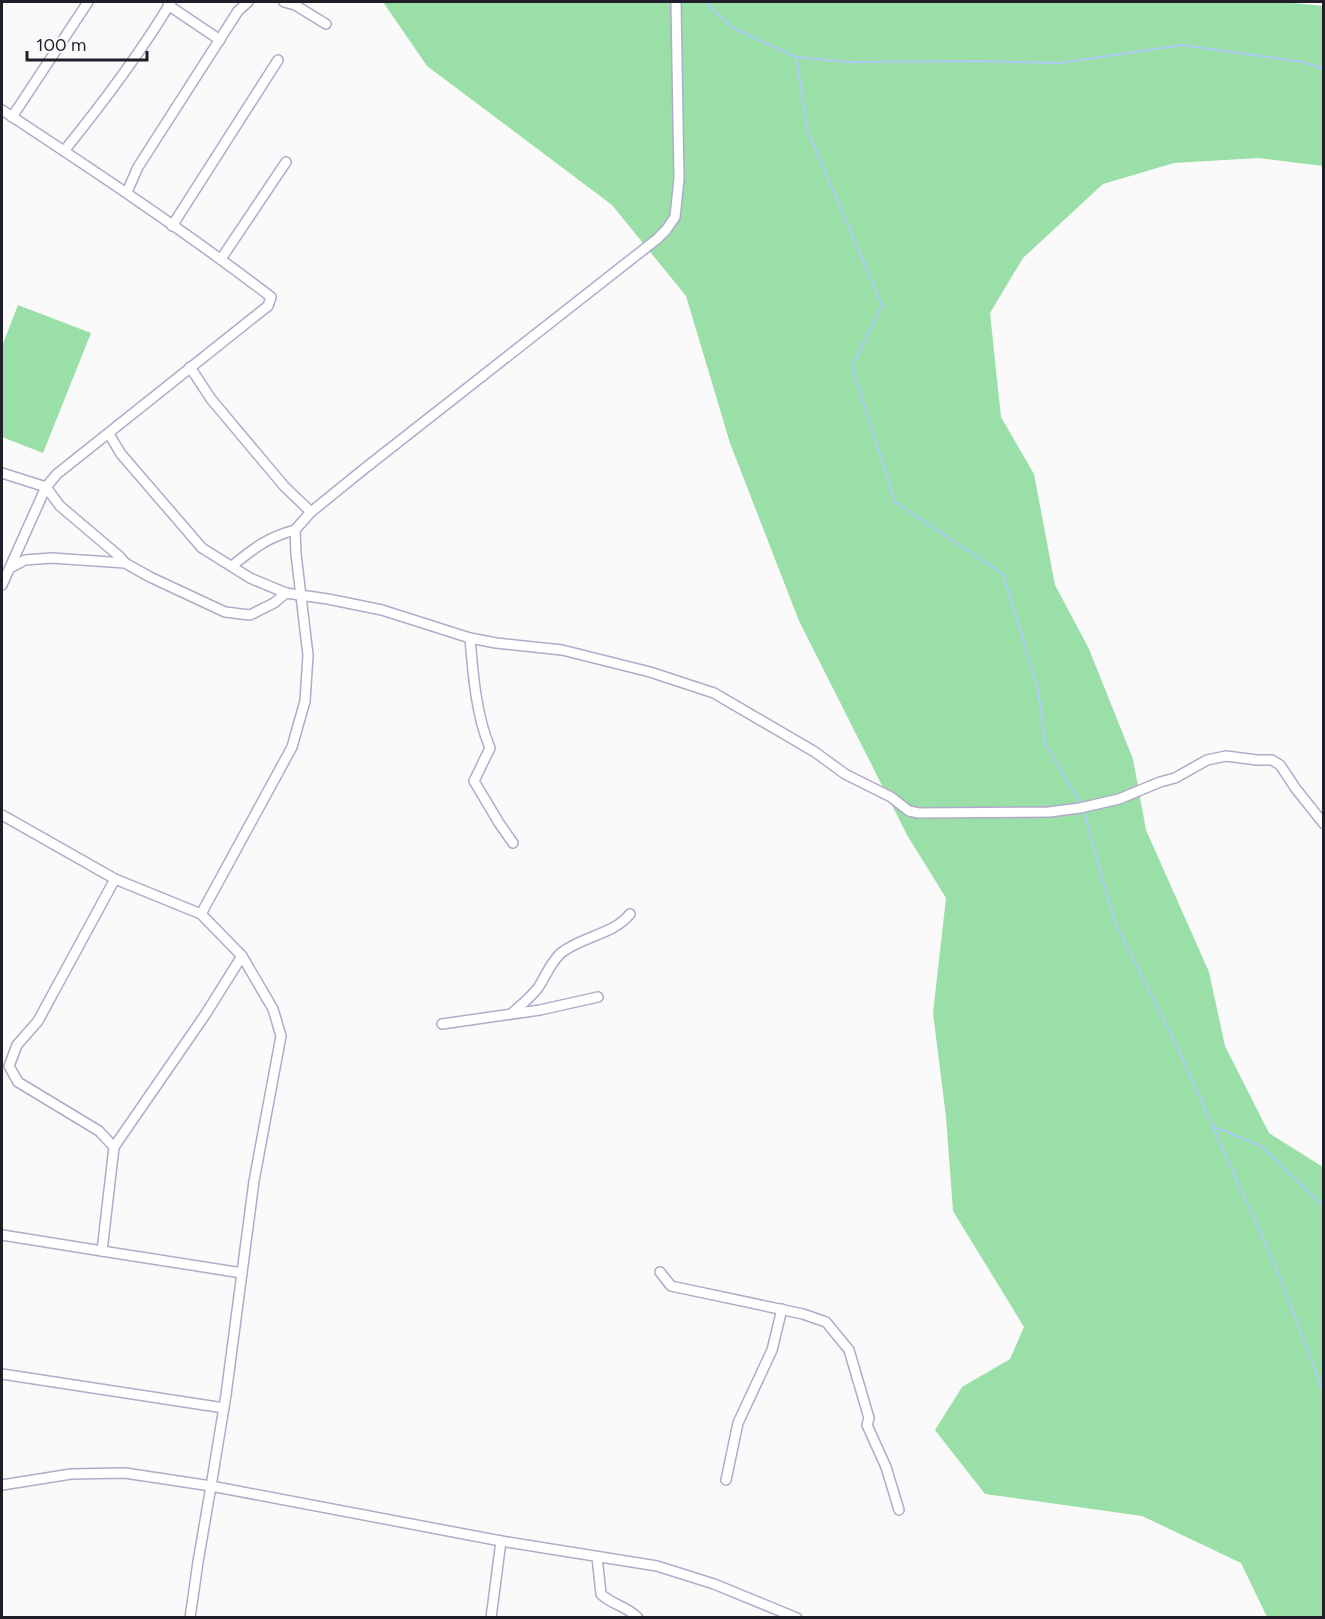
<svg xmlns="http://www.w3.org/2000/svg" width="1325" height="1619" font-family="Figtree,sans-serif">
<rect width="100%" height="100%" fill="#fafafa"/>
<!-- green -->
<g fill="#99dfa7">
<path d="M 383,2 L 1283,2 L 1323,6 L 1323,166 L 1259,158 L 1174,163 L 1103,184 L 1023,258 L 990,313 L 1001,417 L 1034,474 L 1055,585 L 1089,649 L 1133,759 L 1146,830 L 1209,972 L 1225,1046 L 1269,1133 L 1323,1167 L 1323,1617 L 1267,1617 L 1241,1563 L 1142,1516 L 985,1494 L 935,1430 L 962,1387 L 1010,1359 L 1024,1327 L 953,1211 L 946,1117 L 933,1013 L 946,898 L 907,835 L 799,621 L 730,443 L 686,296 L 612,205 L 427,66 Z"/>
<path d="M 18,305 L 91,333 L 43,453 L 2,437 L 2,346 Z"/>
</g>
<g fill="none" stroke-linecap="round" stroke-linejoin="round">
<!-- stream -->
<g stroke="#aeccf6" stroke-width="2">
<path d="M 705,2 L 733,28 L 796,57 L 847,62 L 980,61 L 1060,63 L 1182,45 L 1303,62 L 1324,69"/>
<path d="M 796,57 L 808,132 L 882,305 L 852,366 L 895,502 L 1003,574 L 1038,689 L 1045,744 L 1081,804"/>
<path d="M 1083,809 L 1114,920 L 1175,1042 L 1277,1270 L 1324,1393"/>
<path d="M 1214,1127 L 1261,1146 L 1324,1207"/>
</g>
<!-- street casing -->
<g stroke="#b0abca" stroke-width="12">
<g id="street">
<path d="M 284,2 L 295,5 L 326,24"/>
<path d="M 168,5 L 220,40"/>
<path d="M 2,110 C 93,170 185,231 271,297 L 268,306 L 254,317 L 57,474 L 46,487 L 2,585"/>
<path d="M 12,117 L 88,2"/>
<path d="M 64,151 C 102,104 140,54 171,2"/>
<path d="M 127,192 L 138,167 L 238,11 L 248,2"/>
<path d="M 172,226 L 278,60"/>
<path d="M 221,259 L 286,162"/>
<path d="M 190,367 L 211,399 L 284,486 L 311,512"/>
<path d="M 109,434 L 121,454 L 202,548 L 250,578 L 286,593"/>
<path d="M 2,473 L 46,487 L 60,506 L 119,556 L 125,563 L 150,577 L 225,612 L 250,615 L 274,603 L 286,593 L 328,599 L 382,610 L 470,638 L 496,643 L 562,650 L 650,672 L 714,693 L 815,752 L 845,774 L 891,797 L 909,811 L 919,813 L 1049,812 L 1080,808 L 1119,799 L 1160,782 L 1175,778 L 1207,760 L 1226,756 L 1257,760 L 1272,760 L 1280,765 L 1296,789 L 1324,824"/>
<path d="M 232,566 C 254,548 268,537 295,530"/>
<path d="M 10,568 L 25,560 L 52,558 L 125,563"/>
<path d="M 470,638 C 473,674 476,715 490,748 L 474,781 L 499,823 L 513,843"/>
<path d="M 2,815 L 115,879 L 201,914 L 242,956 L 273,1009 L 281,1036 L 254,1181 L 226,1395 L 211,1486 L 501,1541 L 657,1566 L 714,1584 L 797,1618"/>
<path d="M 201,914 L 292,747 L 305,701 L 308,655 L 296,554 L 295,530 L 311,512 L 364,469 L 657,239 L 666,230 L 675,217 L 679,179 L 676,2"/>
<path d="M 511,1014 C 520,1006 530,998 538,988 C 546,976 550,963 561,953 C 582,936 613,935 630,914"/>
<path d="M 442,1024 L 540,1010 L 598,997"/>
<path d="M 114,1147 L 205,1015 L 242,956"/>
<path d="M 2,1235 L 102,1251 L 114,1147 L 99,1131 L 18,1082 L 9,1066 L 17,1045 L 38,1021 L 115,879"/>
<path d="M 102,1251 L 242,1273"/>
<path d="M 660,1272 L 671,1286 L 803,1314 L 826,1322 L 849,1350 L 869,1418 L 867,1425 L 886,1467 L 899,1510"/>
<path d="M 2,1374 L 224,1408"/>
<path d="M 726,1480 L 738,1423 L 772,1350 L 782,1309"/>
<path d="M 2,1485 L 71,1474 L 125,1473 L 211,1486 L 198,1562 L 190,1618"/>
<path d="M 597,1557 L 601,1594 C 612,1605 627,1606 638,1618"/>
<path d="M 491,1618 L 501,1541"/>
</g>
</g>
<!-- street -->
<use href="#street" stroke="#fff" stroke-width="9"/>
</g>
<!-- border -->
<rect width="1325" height="1619" fill="none" stroke="#201e2a" stroke-width="6"/>
<!-- scale -->
<path d="M27 51v9h120v-9" fill="none" stroke="#201e2a" stroke-width="3"/>
<text x="36" y="51" font-size="18" fill="#201e2a" stroke="#fafafa" stroke-width="4.5" paint-order="stroke">100 m</text>
</svg>
